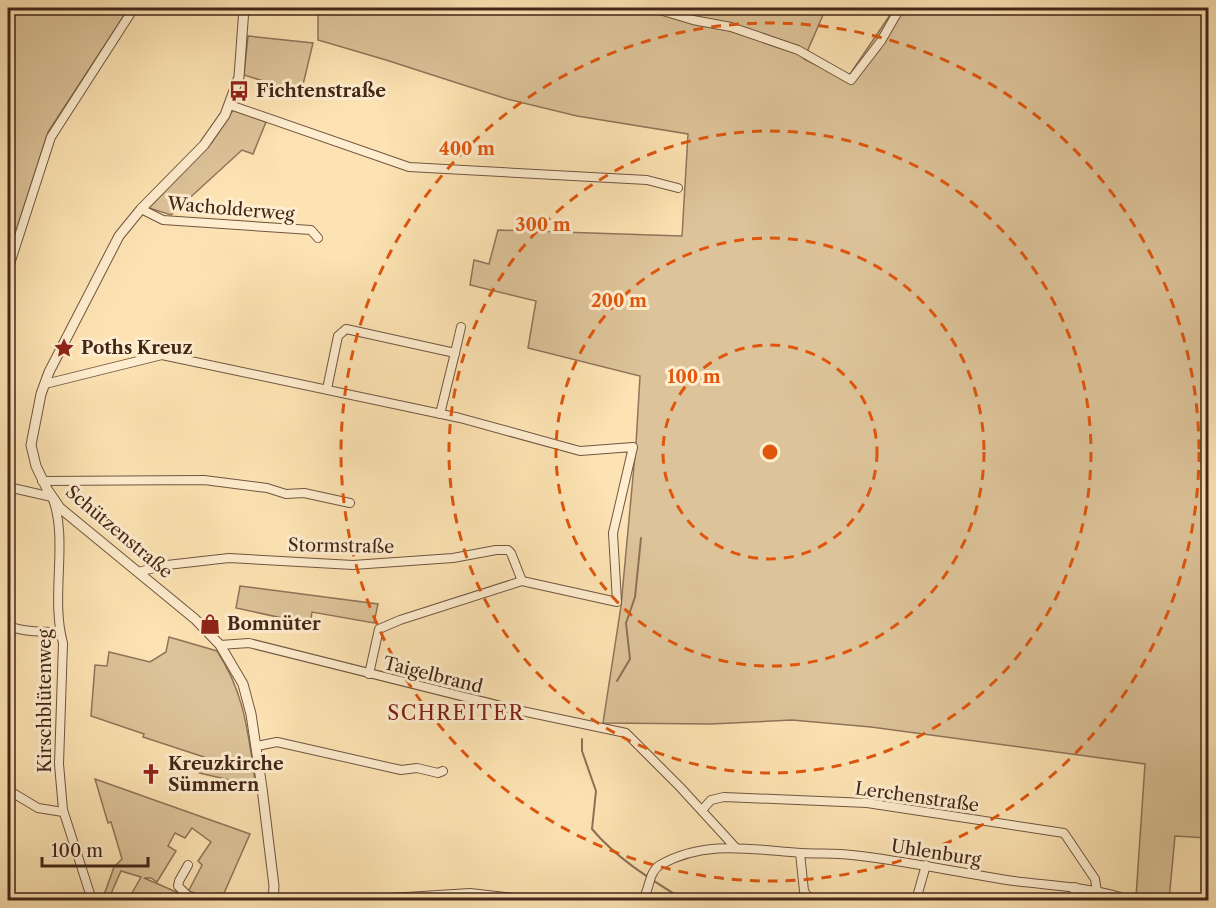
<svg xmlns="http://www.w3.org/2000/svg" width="1216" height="908" font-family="'Libre Caslon Text',serif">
<rect width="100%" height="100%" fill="#fde3b3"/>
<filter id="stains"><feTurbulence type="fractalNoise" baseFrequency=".00333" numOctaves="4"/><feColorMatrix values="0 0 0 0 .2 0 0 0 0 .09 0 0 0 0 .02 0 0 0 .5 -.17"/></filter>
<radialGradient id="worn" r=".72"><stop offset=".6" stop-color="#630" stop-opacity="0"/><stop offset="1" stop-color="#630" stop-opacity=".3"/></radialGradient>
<!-- green -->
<g fill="#ddc399" stroke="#907459" stroke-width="1.5">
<path d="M 8,8 L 129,8 L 48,132 L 8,256 Z"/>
<path d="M 318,8 L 826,8 L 804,59 L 846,80 L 890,15 L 866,8 L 1208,8 L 1208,838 L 1175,836 L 1169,900 L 1144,900 L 1136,897 L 1145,764 L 871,727 L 792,720 L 711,724 L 603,723 L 621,606 L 636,444 L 640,376 L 528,348 L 536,301 L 470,285 L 474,260 L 489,264 L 498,230 L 682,236 L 688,134 L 577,116 L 507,99 L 386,60 L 318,40 Z"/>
<path d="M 248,36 L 313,43 L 301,93 L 244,75 Z"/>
<path d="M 233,110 L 266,122 L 253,154 L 242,150 L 171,215 L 149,208 L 212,142 Z"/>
<path d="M 240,586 L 378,604 L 374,623 L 312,612 L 310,624 L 236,608 Z"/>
<path d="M 169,637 L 217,651 C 246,695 248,736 256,786 L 199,773 L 204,757 L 143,737 L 144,734 L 91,716 L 95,665 L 107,666 L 109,652 L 150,662 L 166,652 Z"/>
<path d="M 95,779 L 250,834 L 221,900 L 212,900 L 188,892 L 202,865 L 198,861 L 211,842 L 192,828 L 185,838 L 175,833 L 168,846 L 176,851 L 157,882 L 151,878 L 144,878 L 195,900 L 128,900 L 141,877 L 121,871 L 110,896 L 104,895 L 114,867 L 122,859 L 111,822 L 108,823 Z"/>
</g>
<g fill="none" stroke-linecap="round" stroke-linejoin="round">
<!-- stream -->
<g stroke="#8c7156" stroke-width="2">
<path d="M 617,681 L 630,659 L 626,623 L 635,597 L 641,538"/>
<path d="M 582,739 L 582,751 L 596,791 L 592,829 C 617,859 652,880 684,900"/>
</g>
<!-- minor casing -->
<g stroke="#715540" stroke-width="10">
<g id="minor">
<path d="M 653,8 L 693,20 L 731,27 L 798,50 L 851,80 L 881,41 L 900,8"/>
<path d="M 230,105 L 409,167 L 647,180 L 678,188"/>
<path d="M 141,209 L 163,220 L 311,230 L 318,238"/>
<path d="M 8,270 L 51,137 L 134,8"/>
<path d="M 455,353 L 461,327"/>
<path d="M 45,384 L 162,355 L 460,418 L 580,451 L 633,447 L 613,533 L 617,602 L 522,581 L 400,620 L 379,629 L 369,674"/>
<path d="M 327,389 L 338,336 L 346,329 L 455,353 L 440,414"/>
<path d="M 42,481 L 204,480 L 267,488 L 286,494 L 304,493 L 350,503"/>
<path d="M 8,487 L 52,497 C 69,538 50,597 63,643 L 59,764 L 63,810 L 92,900"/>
<path d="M 138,572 L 167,565 L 229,558 L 353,565 L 453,558 L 496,550 L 508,550 L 511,553 L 522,581"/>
<path d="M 8,626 C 25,632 42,632 60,632"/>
<path d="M 220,645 L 249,643 L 517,710 L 626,733 L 680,787 L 735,847"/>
<path d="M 257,746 L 277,742 L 401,770 L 417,768 L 438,773 L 443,771"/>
<path d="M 8,790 L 38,808 L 63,812"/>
<path d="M 702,810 L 711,800 L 724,797 L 867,803 L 1064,833 L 1095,879 L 1097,892"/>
<path d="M 800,853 L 804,891 L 810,900"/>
<path d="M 188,865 L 179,881 L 178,886 L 187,895 L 201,900"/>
<path d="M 359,900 L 470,893 L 531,900"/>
<path d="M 642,900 C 650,891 648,872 660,865 C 706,839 754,850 802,853 C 819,854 836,853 852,855 C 907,861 960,873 1014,881 C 1053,886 1093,887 1130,900"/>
<path d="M 916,900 L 926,865"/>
<path d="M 1074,900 L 1075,887"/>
</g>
</g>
<!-- tertiary casing -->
<g stroke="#715540" stroke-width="11">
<path id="tertiary" d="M 244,8 L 239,77 L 225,115 L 204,145 L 141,209 L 119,236 L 49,372 L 41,394 L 31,445 L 36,466 L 47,489 L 60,508 L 195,619 L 220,645 L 243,684 L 251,714 L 262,788 L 274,886 L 273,900"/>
</g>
<!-- minor -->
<use href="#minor" stroke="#feedce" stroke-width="8"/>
<!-- tertiary -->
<use href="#tertiary" stroke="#feedce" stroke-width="9"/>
</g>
<!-- distance rings -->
<g fill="none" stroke="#e0560d" stroke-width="3" stroke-dasharray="10 8">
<circle cx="770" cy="452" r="107"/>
<circle cx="770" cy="452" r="214"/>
<circle cx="770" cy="452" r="321"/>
<circle cx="770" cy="452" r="429"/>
</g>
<!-- icons -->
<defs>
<g id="bus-bare" transform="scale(1.62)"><path d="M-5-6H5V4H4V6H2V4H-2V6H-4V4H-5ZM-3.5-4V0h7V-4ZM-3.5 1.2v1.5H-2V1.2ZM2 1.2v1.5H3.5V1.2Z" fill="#8f2418" stroke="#feedce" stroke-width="2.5" paint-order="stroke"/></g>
<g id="sight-bare" transform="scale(1.62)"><path d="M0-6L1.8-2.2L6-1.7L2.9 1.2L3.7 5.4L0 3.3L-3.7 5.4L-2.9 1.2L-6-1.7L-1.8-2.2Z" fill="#8f2418" stroke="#feedce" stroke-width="2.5" paint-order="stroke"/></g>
<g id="shop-bare" transform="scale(1.62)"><path d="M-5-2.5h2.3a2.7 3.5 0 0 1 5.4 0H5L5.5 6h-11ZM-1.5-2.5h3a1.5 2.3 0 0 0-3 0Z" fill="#8f2418" stroke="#feedce" stroke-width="2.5" paint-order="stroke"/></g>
<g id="church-bare" transform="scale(1.62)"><path d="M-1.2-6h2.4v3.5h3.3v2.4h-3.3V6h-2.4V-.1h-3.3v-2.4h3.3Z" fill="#8f2418" stroke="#feedce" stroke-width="2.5" paint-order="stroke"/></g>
</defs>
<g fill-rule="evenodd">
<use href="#bus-bare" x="239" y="91"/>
<use href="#sight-bare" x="64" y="348"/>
<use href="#shop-bare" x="210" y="624"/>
<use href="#church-bare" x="151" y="774"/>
</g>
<g text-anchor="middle" stroke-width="6" stroke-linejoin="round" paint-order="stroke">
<!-- poi labels -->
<g font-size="18" font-weight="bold" fill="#422619" stroke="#feedce" text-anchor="start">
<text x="256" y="97">Fichtenstraße</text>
<text x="81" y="354">Poths Kreuz</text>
<text x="227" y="630">Bomnüter</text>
<text x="168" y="770">Kreuzkirche<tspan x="168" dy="21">Sümmern</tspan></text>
</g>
<!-- street labels -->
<g font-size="18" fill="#422619" stroke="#feedce">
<text transform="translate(231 209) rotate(5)" y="6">Wacholderweg</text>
<text transform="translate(119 532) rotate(40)" y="6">Schützenstraße</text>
<text transform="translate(341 546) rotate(1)" y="6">Stormstraße</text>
<text transform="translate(433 675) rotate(14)" y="6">Taigelbrand</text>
<text transform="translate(45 701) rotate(-90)" y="6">Kirschblütenweg</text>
<text transform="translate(917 797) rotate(8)" y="6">Lerchenstraße</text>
<text transform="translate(936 853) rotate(9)" y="6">Uhlenburg</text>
</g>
<!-- neighbourhood labels -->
<g font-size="20" letter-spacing="1.5" fill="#7a1f14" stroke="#feedce">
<text x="456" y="720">SCHREITER</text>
</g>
</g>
<circle cx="770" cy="452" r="9" fill="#e0560d" stroke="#feedce" stroke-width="3"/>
<g font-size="18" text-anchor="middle" font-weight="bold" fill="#e0560d" stroke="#feedce" stroke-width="6" stroke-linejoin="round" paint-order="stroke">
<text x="467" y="155">400 m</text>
<text x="543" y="231">300 m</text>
<text x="619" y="307">200 m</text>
<text x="694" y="383">100 m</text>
</g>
<!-- margin -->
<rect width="1216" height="908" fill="none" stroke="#fde3b3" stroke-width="30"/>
<rect x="9" y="9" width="1198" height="890" fill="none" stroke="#422619" stroke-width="3"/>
<rect x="15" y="15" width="1186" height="878" fill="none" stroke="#422619" stroke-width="1.5"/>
<!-- scale -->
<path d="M42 857v9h106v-9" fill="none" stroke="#422619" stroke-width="3"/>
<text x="51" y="857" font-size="18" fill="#422619" stroke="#feedce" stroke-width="4.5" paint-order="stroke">100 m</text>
<rect width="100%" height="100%" filter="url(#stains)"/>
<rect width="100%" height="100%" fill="url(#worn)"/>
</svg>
